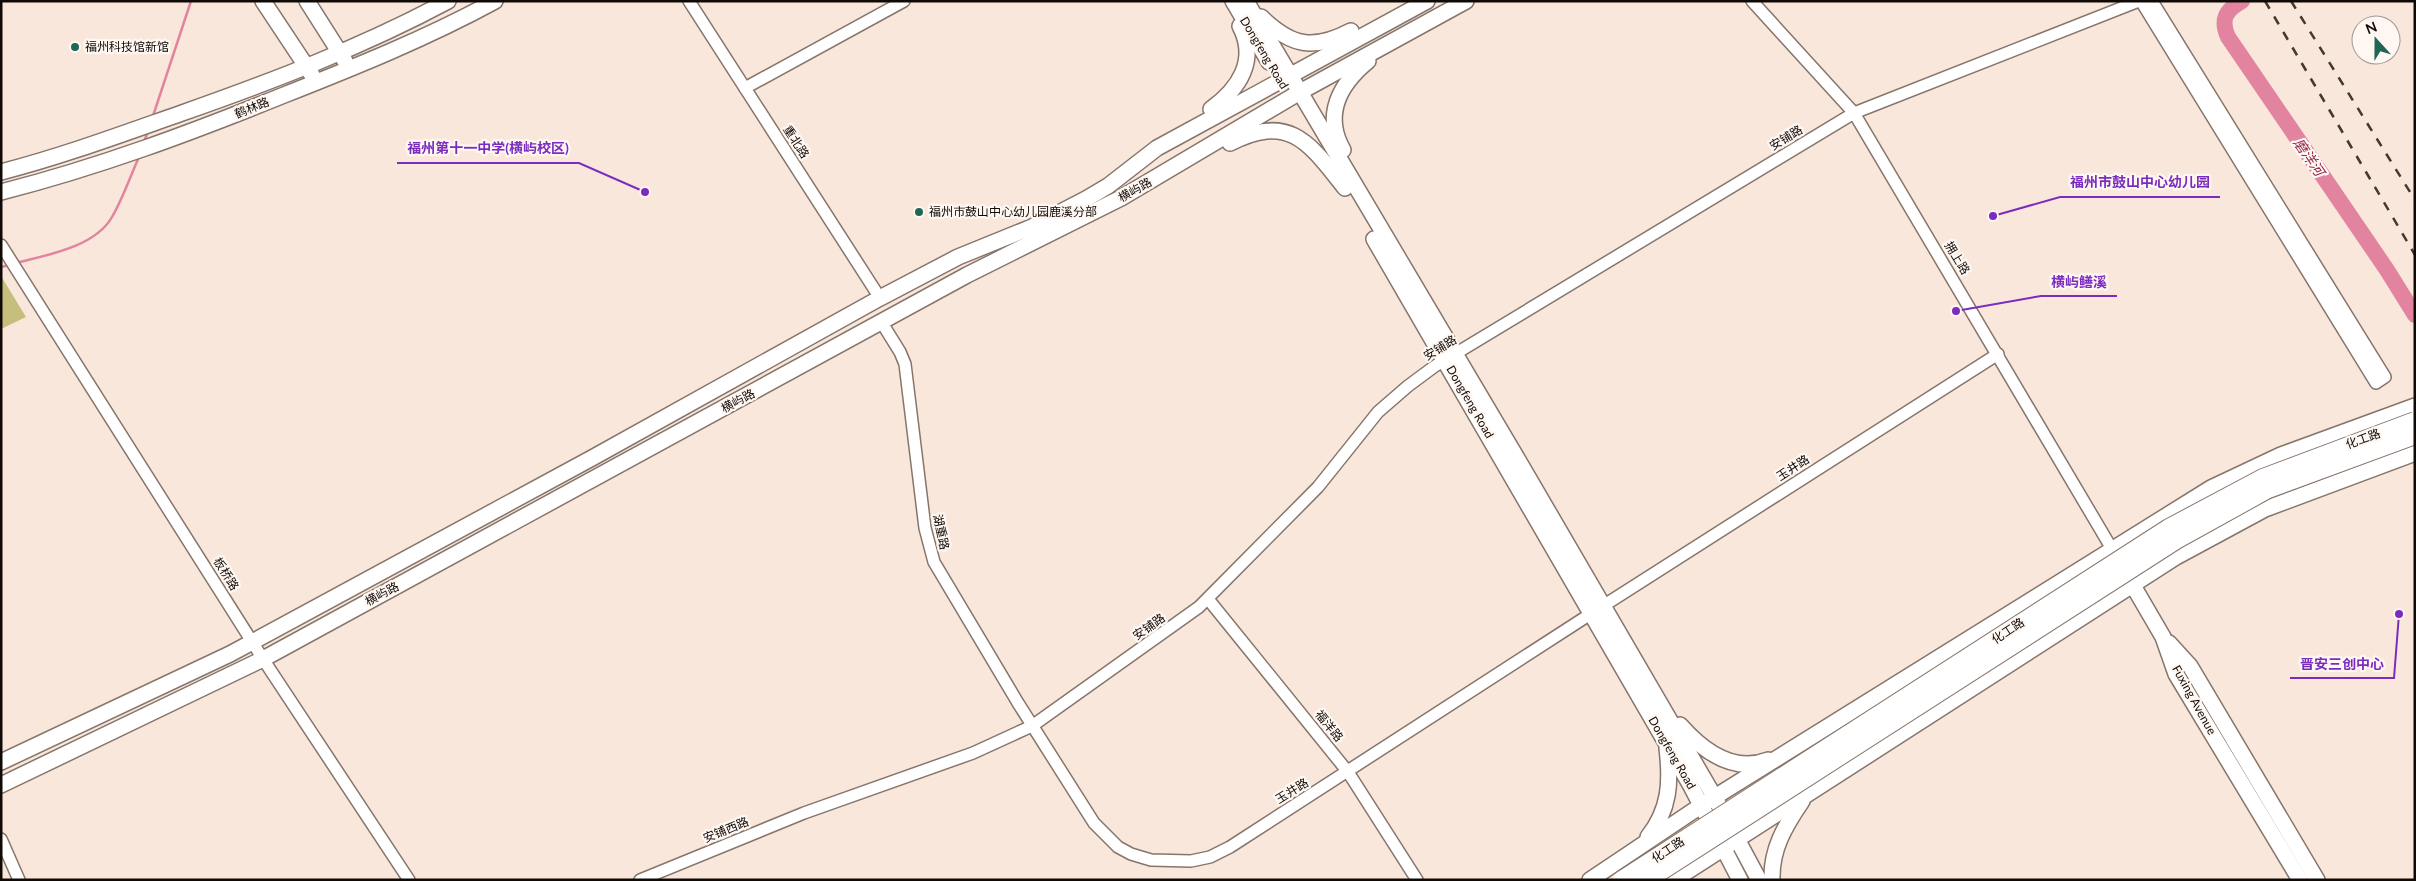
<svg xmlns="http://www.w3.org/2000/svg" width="2416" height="881" font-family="Lato,'Noto Sans SC',sans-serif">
<rect width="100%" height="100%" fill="#fae7db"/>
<!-- green -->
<path fill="#c6be7d" d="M 1,276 L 26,317 L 1,329 Z"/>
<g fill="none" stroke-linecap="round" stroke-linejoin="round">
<!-- stream -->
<g stroke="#e2849f" stroke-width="2.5">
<path d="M 153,116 L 191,1"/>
<path d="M 144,142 L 148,131"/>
<path d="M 16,263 C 47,255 95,247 112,217 C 123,198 130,177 139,157"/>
<path d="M 1,267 L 9,265"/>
</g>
<!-- river -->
<path stroke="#e2849f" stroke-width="16" d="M 2242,1 C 2226,10 2220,19 2228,37 L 2387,270 L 2415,315"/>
<!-- minor casing -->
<g stroke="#86756b" stroke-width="14">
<g id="minor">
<path d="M 689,1 L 880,298"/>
<path d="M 1752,1 L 1854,113 L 2112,549"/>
<path d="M 2141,1 L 2376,383 L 2385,377 L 2152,1"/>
<path d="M 745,88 L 904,1"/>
<path d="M 1,245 L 263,659 L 409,880"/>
<path d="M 882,323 L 900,352 L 905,364 L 925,528 L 934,562 L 1018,703 L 1094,823 L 1118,847 L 1131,854 L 1151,860 L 1191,861 L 1210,857 L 1230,847 L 1592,613"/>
<path d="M 1208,599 L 1348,772 L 1417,880"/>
<path d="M 1603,606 L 1998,354"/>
<path d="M 1,839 L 19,880"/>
<path d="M 640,880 L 804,813 L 973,753 L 1032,726 L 1199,607 L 1318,487 L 1378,412 L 1408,386 L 1435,366 L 1854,113 L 2139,1"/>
</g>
</g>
<!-- major casing -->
<g stroke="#86756b" stroke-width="18">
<g id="major">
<path d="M 263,1 L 312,75"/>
<path d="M 307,1 L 345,61"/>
<path d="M 1233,1 L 1269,62"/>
<path d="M 1246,1 L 1521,465 L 1715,798 L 1759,880"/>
<path d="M 1261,17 C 1291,46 1313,51 1351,31"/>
<path d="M 1211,109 C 1239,89 1258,60 1240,26"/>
<path d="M 1230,143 C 1290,112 1310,144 1345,188"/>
<path d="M 1343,150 C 1323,115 1340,84 1368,61"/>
<path d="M 1,172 C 63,156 122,134 182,113 C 273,81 362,47 448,1"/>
<path d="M 1,192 C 99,167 190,133 284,95 C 355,67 427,38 495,1"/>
<path d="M 1374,239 L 1691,786 L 1740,880"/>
<path d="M 2128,577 L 2163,637 L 2176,674 L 2300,880"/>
<path d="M 2169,643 L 2190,666 L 2317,880"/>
<path d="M 1680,725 C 1702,750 1733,774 1768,760"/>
<path d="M 1,762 L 230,654 L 592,458 L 880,298 L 958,257 L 1032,227 L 1086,199 L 1108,186 L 1157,148 L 1427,1"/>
<path d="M 1,785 L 263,659 L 967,275 L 1121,198 L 1300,92 L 1466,1"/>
<path d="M 1648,837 C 1670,809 1671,782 1667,748"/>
<path d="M 1590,880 L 1702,805 L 2211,488 L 2281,455 L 2415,406"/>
<path d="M 1674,880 L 2176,557 L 2265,509 L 2415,453"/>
<path d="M 1772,880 C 1771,849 1785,826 1802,801"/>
</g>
</g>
<!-- minor -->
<use href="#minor" stroke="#fff" stroke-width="11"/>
<!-- major -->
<use href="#major" stroke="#fff" stroke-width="15"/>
<!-- rail -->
<g stroke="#423934" stroke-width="2.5" stroke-dasharray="9 9" stroke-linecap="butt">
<path d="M 2265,1 L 2415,255"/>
<path d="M 2291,1 L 2415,200"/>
</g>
<!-- highway-bridge casing -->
<g stroke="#86756b" stroke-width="20" stroke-linecap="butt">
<g id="highway-bridge">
<path d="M 1622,880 L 2169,528 L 2263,478 L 2415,421"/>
<path d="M 1647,880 L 2176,540 L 2268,489 L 2415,435"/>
</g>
</g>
<!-- highway-bridge -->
<use href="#highway-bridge" stroke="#fff" stroke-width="18"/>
</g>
<!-- markers -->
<g fill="#206557" stroke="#fff7f2" stroke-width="2">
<circle cx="75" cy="47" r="5"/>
<circle cx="919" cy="212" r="5"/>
</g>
<g text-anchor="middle" stroke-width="4.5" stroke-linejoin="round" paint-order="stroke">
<!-- poi labels -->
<g font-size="12" fill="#100a07" stroke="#fff7f2" text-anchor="start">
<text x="85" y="51">福州科技馆新馆</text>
<text x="929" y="216">福州市鼓山中心幼儿园鹿溪分部</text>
</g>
<!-- street labels -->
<g font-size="12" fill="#100a07" stroke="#fff7f2">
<text transform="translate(1264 53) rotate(59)" y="4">Dongfeng Road</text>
<text transform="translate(252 108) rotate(-22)" y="4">鹤林路</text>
<text transform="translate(1786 138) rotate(-31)" y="4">安铺路</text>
<text transform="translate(796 142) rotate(57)" y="4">重北路</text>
<text transform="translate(1135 190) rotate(-29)" y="4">横屿路</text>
<text transform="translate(1957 258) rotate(59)" y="4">拥上路</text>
<text transform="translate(1440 348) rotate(-31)" y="4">安铺路</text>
<text transform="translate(738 401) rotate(-28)" y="4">横屿路</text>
<text transform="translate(1470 402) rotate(60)" y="4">Dongfeng Road</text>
<text transform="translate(2363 439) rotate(-20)" y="4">化工路</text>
<text transform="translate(1793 468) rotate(-33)" y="4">玉井路</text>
<text transform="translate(941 532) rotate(78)" y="4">湖重路</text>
<text transform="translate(226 574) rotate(58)" y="4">板桥路</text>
<text transform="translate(382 594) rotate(-28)" y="4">横屿路</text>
<text transform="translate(1149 627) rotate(-35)" y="4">安铺路</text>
<text transform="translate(2008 631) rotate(-33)" y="4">化工路</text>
<text transform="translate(2194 700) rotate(61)" y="4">Fuxing Avenue</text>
<text transform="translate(1329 726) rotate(51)" y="4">福洋路</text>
<text transform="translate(1672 753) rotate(60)" y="4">Dongfeng Road</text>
<text transform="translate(1292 791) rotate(-32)" y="4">玉井路</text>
<text transform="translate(726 830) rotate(-22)" y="4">安铺西路</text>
<text transform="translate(1668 850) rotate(-33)" y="4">化工路</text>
</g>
<!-- water labels -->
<g font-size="14" font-style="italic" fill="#962851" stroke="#fff7f2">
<text transform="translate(2309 157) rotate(56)" y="5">磨洋河</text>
</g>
</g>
<!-- callouts -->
<path fill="none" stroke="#7b2cbf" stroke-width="2" d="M645 192L579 163H397M1993 216L2060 197H2220M1956 311L2041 296H2117M2399 614L2394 678H2290"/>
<g fill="#7b2cbf" stroke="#fff7f2" stroke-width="2">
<circle cx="645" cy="192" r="5"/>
<circle cx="1993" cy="216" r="5"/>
<circle cx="1956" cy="311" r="5"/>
<circle cx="2399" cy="614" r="5"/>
</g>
<g font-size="14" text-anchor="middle" font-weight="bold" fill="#7b2cbf" stroke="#fff7f2" stroke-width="4.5" stroke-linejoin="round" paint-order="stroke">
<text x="488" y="153">福州第十一中学(横屿校区)</text>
<text x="2140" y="187">福州市鼓山中心幼儿园</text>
<text x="2079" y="287">横屿鳝溪</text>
<text x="2342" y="669">晋安三创中心</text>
</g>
<!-- border -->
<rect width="2416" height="881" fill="none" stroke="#100a07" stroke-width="5"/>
<!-- north arrow -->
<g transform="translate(2376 40) rotate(339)"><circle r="24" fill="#fff7f2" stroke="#9f9894"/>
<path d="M0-4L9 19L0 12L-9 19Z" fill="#206557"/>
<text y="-8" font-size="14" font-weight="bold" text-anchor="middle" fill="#100a07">N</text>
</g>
</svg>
